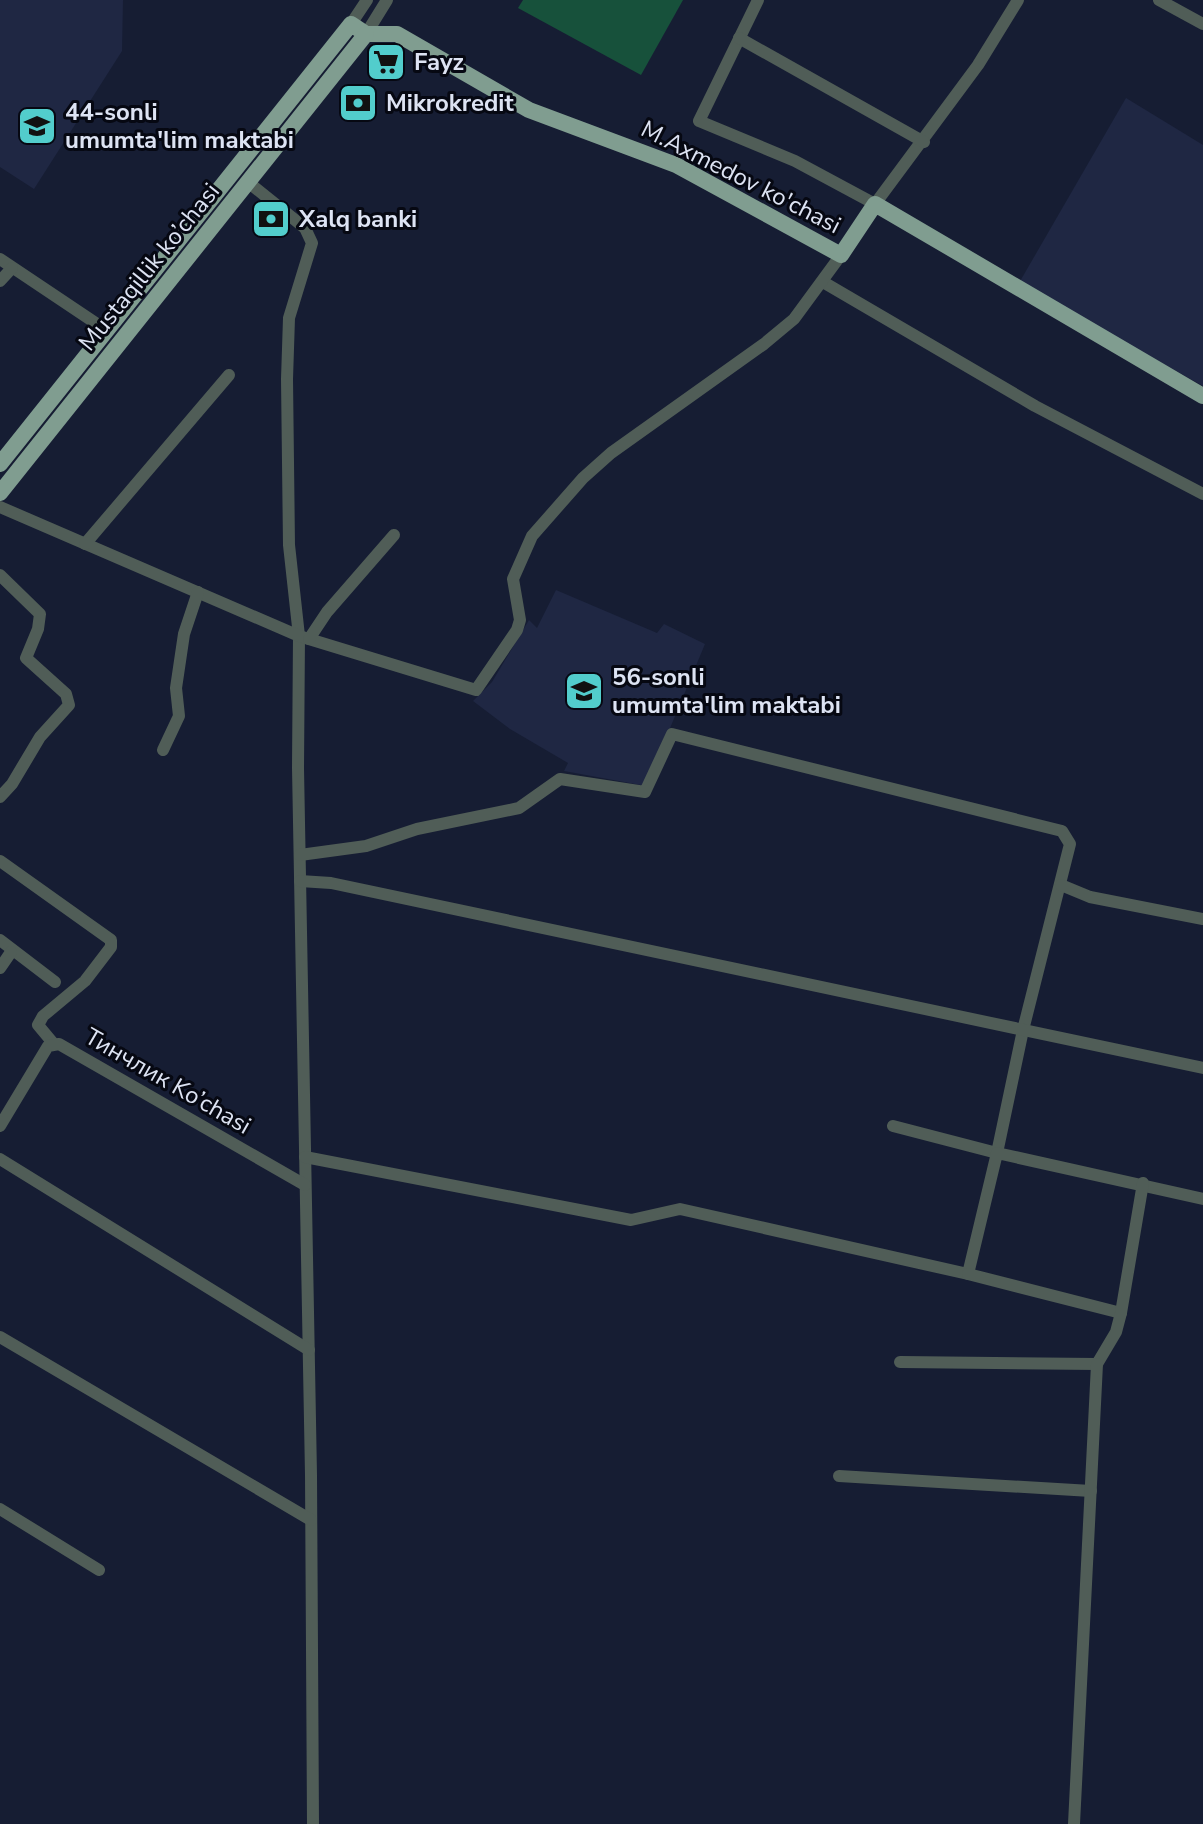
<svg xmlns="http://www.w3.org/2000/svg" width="1203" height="1824" font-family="'Nunito Sans',sans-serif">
<rect width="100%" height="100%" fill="#161d33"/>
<!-- built -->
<g fill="#1f2743">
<path d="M 0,0 L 123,0 L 122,51 L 34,189 L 0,167 Z"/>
<path d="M 1126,98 L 1203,145 L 1203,386 L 1019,283 Z"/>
<path d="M 556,590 L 657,633 L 664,624 L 705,644 L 646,786 L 564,771 L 568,763 L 510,729 L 473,701 L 492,682 L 529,620 L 537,628 Z"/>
</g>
<!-- grass -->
<path fill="#17513b" d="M 523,0 L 683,0 L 641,75 L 518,8 Z"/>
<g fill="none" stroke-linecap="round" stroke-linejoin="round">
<!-- minor -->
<g stroke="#505d57" stroke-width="12">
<path d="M 758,0 L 699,121 L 795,161 L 875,204 L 978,65 L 1018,0"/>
<path d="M 1159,0 L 1203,24"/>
<path d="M 351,24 L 367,0"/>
<path d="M 366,34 L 387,0"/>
<path d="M 739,38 L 924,142"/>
<path d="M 248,182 L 305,228 L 312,243 L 289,318 L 287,379 L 289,545 L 299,636 L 298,768 L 311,1475 L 313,1824"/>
<path d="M 0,259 L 106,330"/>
<path d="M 0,281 L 12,268"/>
<path d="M 823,282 L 1035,406 L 1203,494"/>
<path d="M 0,507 L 299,636 L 476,690 L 517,630 L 520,620 L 513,579 L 532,536 L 583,478 L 611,453 L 764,344 L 794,319 L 841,255"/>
<path d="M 85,544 L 229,375"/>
<path d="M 0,575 L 40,614 L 38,629 L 26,658 L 66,694 L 69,705 L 40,737 L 12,784 L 0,797"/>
<path d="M 309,639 L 327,612 L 394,535"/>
<path d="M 163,750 L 179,716 L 176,688 L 184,634 L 198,592"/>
<path d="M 300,855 L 366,846 L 417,829 L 519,808 L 560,779 L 645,792 L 672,734 L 1062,831 L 1070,844 L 1023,1030 L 997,1153 L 893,1126"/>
<path d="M 0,861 L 111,940 L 111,947 L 85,981 L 43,1016 L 38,1025 L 53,1043"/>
<path d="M 300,881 L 331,883 L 1203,1068"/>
<path d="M 1061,885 L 1090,897 L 1203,919"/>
<path d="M 0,940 L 55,982"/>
<path d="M 0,968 L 11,952"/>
<path d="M 0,1126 L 48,1046 L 59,1044 L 305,1185"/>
<path d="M 305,1157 L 631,1220 L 680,1209 L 968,1274 L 997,1153 L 1203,1199"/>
<path d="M 0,1159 L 309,1350"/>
<path d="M 968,1274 L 1121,1313"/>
<path d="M 0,1337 L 311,1520"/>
<path d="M 900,1362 L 1097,1364 L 1116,1332 L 1121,1313 L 1143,1183"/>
<path d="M 839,1476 L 1091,1491"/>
<path d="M 0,1509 L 99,1570"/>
<path d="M 1074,1824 L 1097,1364"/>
</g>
<!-- major -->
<g stroke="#809d90" stroke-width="16">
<path d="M 0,464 L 351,24 L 366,34 L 397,34 L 529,110 L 676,165 L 841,255 L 875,204 L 1203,396"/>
<path d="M 0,493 L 366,34"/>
</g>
</g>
<!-- icons -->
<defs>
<g id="supermarket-square" transform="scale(2)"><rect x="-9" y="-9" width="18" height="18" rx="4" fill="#52cdcc" stroke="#060812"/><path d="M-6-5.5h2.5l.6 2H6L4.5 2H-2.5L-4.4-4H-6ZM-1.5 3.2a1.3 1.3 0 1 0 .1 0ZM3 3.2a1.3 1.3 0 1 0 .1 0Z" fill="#111"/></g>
<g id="bank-square" transform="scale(2)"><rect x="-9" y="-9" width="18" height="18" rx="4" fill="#52cdcc" stroke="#060812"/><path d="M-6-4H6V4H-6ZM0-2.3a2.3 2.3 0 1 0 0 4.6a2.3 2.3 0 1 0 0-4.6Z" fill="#111"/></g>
<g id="school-square" transform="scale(2)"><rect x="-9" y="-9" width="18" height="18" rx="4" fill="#52cdcc" stroke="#060812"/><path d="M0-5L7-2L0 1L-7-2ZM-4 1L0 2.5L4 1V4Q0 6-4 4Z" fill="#111"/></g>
</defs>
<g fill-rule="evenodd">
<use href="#supermarket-square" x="386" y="62"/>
<use href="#bank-square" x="358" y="103"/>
<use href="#school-square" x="37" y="126"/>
<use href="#bank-square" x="271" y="219"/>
<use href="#school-square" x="584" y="691"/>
</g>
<g text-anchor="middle" stroke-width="6" stroke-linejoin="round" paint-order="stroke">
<!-- poi labels -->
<g font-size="24" font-weight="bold" fill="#dde3f3" stroke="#060812" text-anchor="start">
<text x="414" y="70">Fayz</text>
<text x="386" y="111">Mikrokredit</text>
<text x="65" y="120">44-sonli<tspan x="65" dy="28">umumta'lim maktabi</tspan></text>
<text x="299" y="227">Xalq banki</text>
<text x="612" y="685">56-sonli<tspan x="612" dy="28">umumta'lim maktabi</tspan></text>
</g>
<!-- street labels -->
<g font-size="24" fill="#dde3f3" stroke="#060812">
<text transform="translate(741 177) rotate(27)" y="8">M.Axmedov ko'chasi</text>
<text transform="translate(149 267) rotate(-51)" y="8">Mustaqillik ko’chasi</text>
<text transform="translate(168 1081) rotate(30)" y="8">Тинчлик Ko’chasi</text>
</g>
</g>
</svg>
